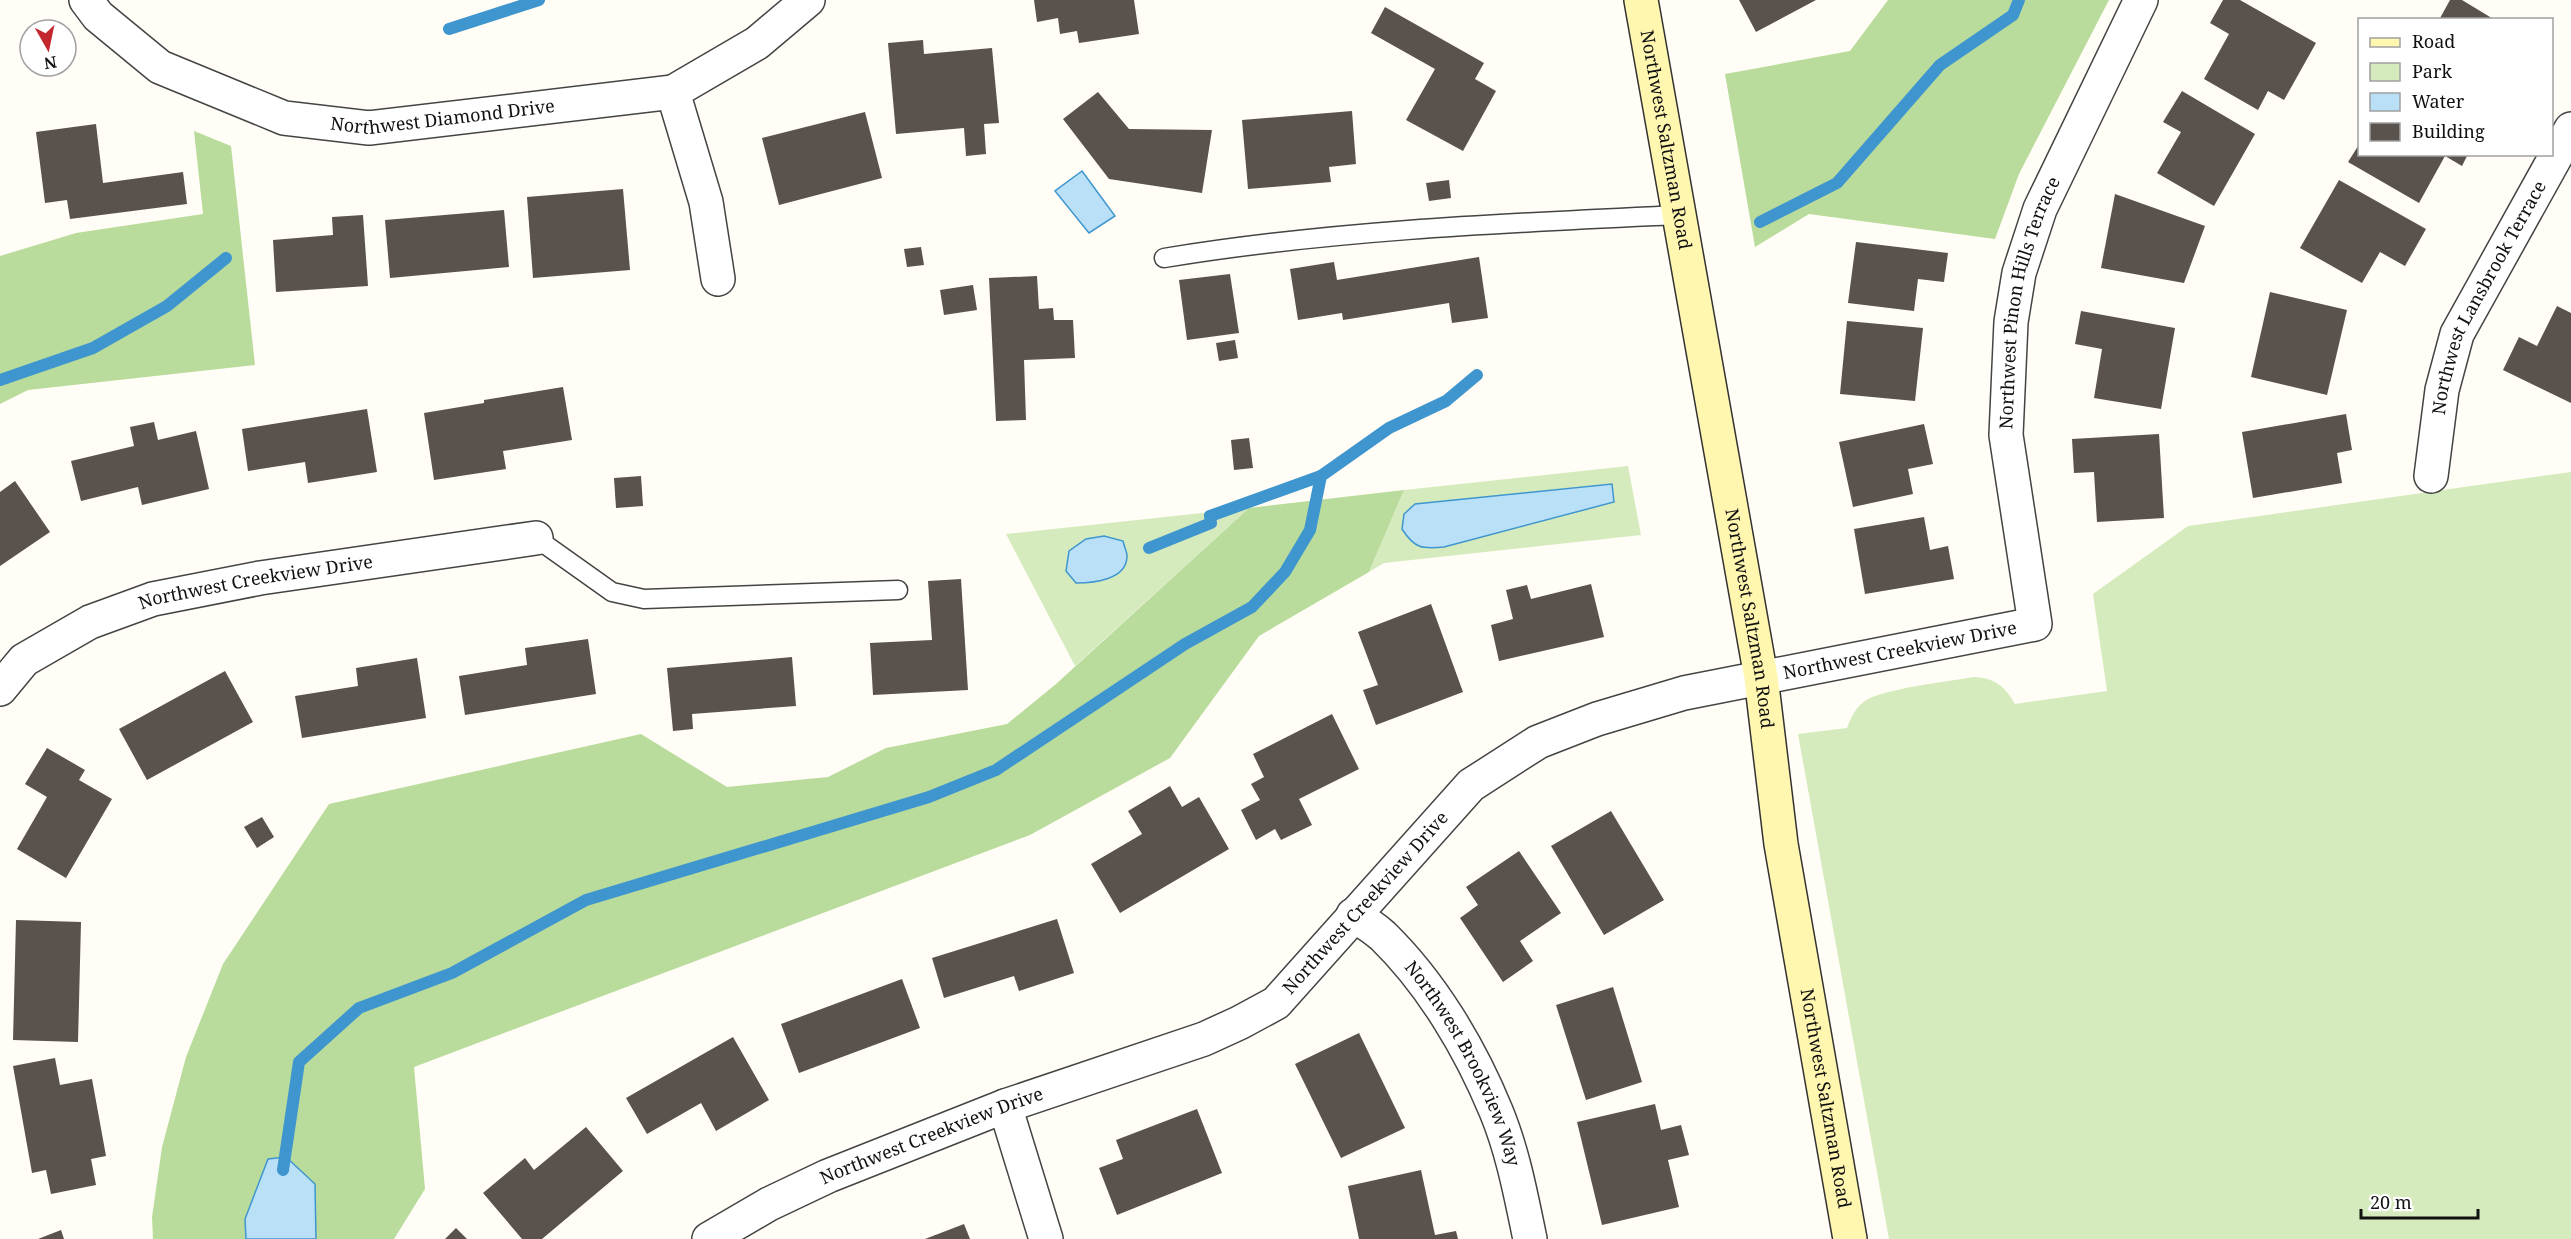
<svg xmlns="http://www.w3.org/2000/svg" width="2571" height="1239" font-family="'Noto Serif',serif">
<rect width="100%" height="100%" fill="#fffdf5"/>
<!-- green -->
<g fill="#d5ebbd">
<path d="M 1628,466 L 1641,535 L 1384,563 L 1369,572 L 1404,490 Z"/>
<path d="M 2571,472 L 2571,1239 L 1889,1239 L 1798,734 L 1847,728 C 1851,717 1856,707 1865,701 C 1881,689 1951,681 1974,677 C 1994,678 2005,686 2015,704 L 2107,691 L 2093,594 L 2188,526 Z"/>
<path d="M 1249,508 L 1075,666 L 1006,534 Z"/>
</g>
<!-- forest -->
<g fill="#b9dc9c">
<path d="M 1888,0 L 2109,0 L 2019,174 L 1995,239 L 1809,214 L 1755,247 L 1725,74 L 1850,51 Z"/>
<path d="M 194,131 L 231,146 L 255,365 L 28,390 L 0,404 L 0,256 L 76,233 L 203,214 Z"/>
<path d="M 1404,490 L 1369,572 L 1259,636 L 1170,758 L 1030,835 L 414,1067 L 425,1189 L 394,1239 L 153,1239 L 152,1217 L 162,1147 L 186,1057 L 223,964 L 329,804 L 641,734 L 727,787 L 828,777 L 886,748 L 1007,724 L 1056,684 L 1249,508 Z"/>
</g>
<!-- water -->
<g fill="#b9e0f7" stroke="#3f96cf" stroke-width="1.5">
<path d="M 1082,171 L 1115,216 L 1089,233 L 1055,191 Z"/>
<path d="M 1612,484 L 1614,502 L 1444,547 C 1422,549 1415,549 1402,529 L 1404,514 L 1415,504 Z"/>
<path d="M 1104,536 L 1123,541 C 1124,546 1127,552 1127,556 C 1127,580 1093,583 1076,583 L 1066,571 L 1069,551 L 1086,539 Z"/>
<path d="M 286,1157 L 315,1184 L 316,1239 L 246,1239 L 245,1219 L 268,1159 Z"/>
</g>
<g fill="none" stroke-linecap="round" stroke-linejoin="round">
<!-- stream -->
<g stroke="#3f96cf" stroke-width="12">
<path d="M 449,29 L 539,0"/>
<path d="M 1760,222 L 1837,183 L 1940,65 L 2013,15 L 2019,0"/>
<path d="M 0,380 L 93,348 L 167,306 L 226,258"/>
<path d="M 1149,548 L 1211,523 L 1210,516 L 1321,476"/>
<path d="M 283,1170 L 299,1062 L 359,1008 L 452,973 L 586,900 L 929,797 L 996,770 L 1185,644 L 1252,607 L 1285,572 L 1310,530 L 1321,476 L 1389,428 L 1446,401 L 1477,375"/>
</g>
</g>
<!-- building -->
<g fill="#5a524d">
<path d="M 1034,0 L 1134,0 L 1139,34 L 1079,43 L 1077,31 L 1060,34 L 1058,18 L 1037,22 Z"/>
<path d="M 1739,0 L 1816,0 L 1756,32 Z"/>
<path d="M 2223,0 L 2240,0 L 2316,43 L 2284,100 L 2268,91 L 2258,110 L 2204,79 L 2229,34 L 2210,23 Z"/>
<path d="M 2450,0 L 2462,0 L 2495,20 L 2439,20 Z"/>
<path d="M 1385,7 L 1484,63 L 1475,79 L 1496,91 L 1463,151 L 1406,120 L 1435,69 L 1371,33 Z"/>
<path d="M 923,40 L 924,54 L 992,48 L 999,123 L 984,124 L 986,154 L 966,156 L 964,128 L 896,134 L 888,43 Z"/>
<path d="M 2182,91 L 2255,134 L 2214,206 L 2157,173 L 2181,132 L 2163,122 Z"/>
<path d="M 1098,92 L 1129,129 L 1212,130 L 1202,193 L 1109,179 L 1063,119 Z"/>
<path d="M 1352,111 L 1356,164 L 1329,167 L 1331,182 L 1248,189 L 1242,120 Z"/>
<path d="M 865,112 L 882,178 L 779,205 L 762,138 Z"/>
<path d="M 96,124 L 103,183 L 183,172 L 187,204 L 70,219 L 67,200 L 45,203 L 36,132 Z"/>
<path d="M 2360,143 L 2360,154 L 2468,154 L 2462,166 L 2445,156 L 2419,203 L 2348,162 Z"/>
<path d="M 1449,180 L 1451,198 L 1429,201 L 1426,183 Z"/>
<path d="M 2339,180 L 2426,229 L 2405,266 L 2380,252 L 2362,283 L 2300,248 Z"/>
<path d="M 623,189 L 630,270 L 533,278 L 527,197 Z"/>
<path d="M 2115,194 L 2205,226 L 2184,283 L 2101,268 Z"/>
<path d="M 504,210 L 509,267 L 390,278 L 385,220 Z"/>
<path d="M 363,215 L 368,286 L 276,292 L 273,240 L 333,235 L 332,217 Z"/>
<path d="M 1856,242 L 1948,253 L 1944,282 L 1918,279 L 1914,311 L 1848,303 Z"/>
<path d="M 921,247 L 924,265 L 907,267 L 904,249 Z"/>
<path d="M 1479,257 L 1488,318 L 1452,323 L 1449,303 L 1343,320 L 1342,313 L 1298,320 L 1290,269 L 1334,262 L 1337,280 Z"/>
<path d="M 1230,274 L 1239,333 L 1187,340 L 1179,280 Z"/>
<path d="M 1037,276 L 1039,309 L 1053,308 L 1054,320 L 1073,320 L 1075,358 L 1024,360 L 1026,420 L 996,421 L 989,278 Z"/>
<path d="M 973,285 L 977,310 L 944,315 L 940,290 Z"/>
<path d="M 2270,292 L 2347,310 L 2327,395 L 2251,377 Z"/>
<path d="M 2557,306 L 2571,313 L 2571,403 L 2503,370 L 2519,337 L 2537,346 Z"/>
<path d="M 2081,311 L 2175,328 L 2161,409 L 2094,398 L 2102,349 L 2075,344 Z"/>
<path d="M 1847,321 L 1923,328 L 1915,401 L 1840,394 Z"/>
<path d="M 1235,340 L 1238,358 L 1219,361 L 1216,343 Z"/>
<path d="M 563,387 L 572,440 L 503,451 L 506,469 L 434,480 L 424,413 L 484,403 L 484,400 Z"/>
<path d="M 367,409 L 377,472 L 308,483 L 305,462 L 248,471 L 242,429 Z"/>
<path d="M 2346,414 L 2352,450 L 2337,453 L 2342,483 L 2253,498 L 2242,432 Z"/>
<path d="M 154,422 L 158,440 L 196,431 L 209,489 L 142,505 L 138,487 L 81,501 L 71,461 L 134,446 L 130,427 Z"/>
<path d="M 1924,424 L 1933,464 L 1908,469 L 1913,494 L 1853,507 L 1839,442 Z"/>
<path d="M 2159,434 L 2164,518 L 2097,522 L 2094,472 L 2074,473 L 2072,439 Z"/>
<path d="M 1249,438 L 1253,468 L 1234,470 L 1231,440 Z"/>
<path d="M 641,476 L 643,506 L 616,508 L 614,478 Z"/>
<path d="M 15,481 L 50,532 L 0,566 L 0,492 Z"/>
<path d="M 1924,517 L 1930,550 L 1948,546 L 1954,579 L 1865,594 L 1854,529 Z"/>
<path d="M 961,579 L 968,690 L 873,695 L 870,643 L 932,640 L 928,581 Z"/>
<path d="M 1591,584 L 1604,637 L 1499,661 L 1491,625 L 1513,619 L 1506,590 L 1527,585 L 1531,599 Z"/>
<path d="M 1431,604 L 1463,692 L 1376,725 L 1363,690 L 1378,685 L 1358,632 Z"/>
<path d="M 588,639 L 596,694 L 465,715 L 459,676 L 527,665 L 525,648 Z"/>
<path d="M 792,657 L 796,706 L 692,714 L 693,729 L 673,731 L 667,668 Z"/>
<path d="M 417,658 L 426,718 L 302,738 L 295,696 L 358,686 L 356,668 Z"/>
<path d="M 225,671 L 253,722 L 147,780 L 119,729 Z"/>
<path d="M 1332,714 L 1359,769 L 1299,799 L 1312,825 L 1281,840 L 1275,829 L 1256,840 L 1241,810 L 1260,800 L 1251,784 L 1264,777 L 1253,754 Z"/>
<path d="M 47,748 L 85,770 L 79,780 L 112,799 L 66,878 L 17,849 L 47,797 L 25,784 Z"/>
<path d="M 1170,786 L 1182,807 L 1199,797 L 1229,849 L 1120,913 L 1091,864 L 1142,834 L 1128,811 Z"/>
<path d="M 1611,811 L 1664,900 L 1604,935 L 1551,846 Z"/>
<path d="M 262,817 L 274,837 L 257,848 L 244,827 Z"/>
<path d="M 1519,851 L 1561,913 L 1520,941 L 1533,961 L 1503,982 L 1460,918 L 1478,905 L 1466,887 Z"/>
<path d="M 1057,919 L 1074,973 L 1019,991 L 1014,976 L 944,998 L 932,958 Z"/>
<path d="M 16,920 L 81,922 L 78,1042 L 13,1040 Z"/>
<path d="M 902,979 L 920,1028 L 799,1073 L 781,1024 Z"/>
<path d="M 1613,987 L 1642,1082 L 1586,1100 L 1556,1005 Z"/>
<path d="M 1359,1033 L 1405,1128 L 1341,1158 L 1295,1064 Z"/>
<path d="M 733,1037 L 769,1100 L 716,1131 L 701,1103 L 647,1134 L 626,1098 Z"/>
<path d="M 55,1058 L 60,1085 L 92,1079 L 106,1156 L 91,1159 L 96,1185 L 51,1194 L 46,1170 L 32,1173 L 13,1066 Z"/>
<path d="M 1655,1104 L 1661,1130 L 1681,1125 L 1689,1155 L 1668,1160 L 1679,1207 L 1602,1225 L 1577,1122 Z"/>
<path d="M 1197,1109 L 1222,1173 L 1117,1215 L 1099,1168 L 1123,1159 L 1116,1140 Z"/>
<path d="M 586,1127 L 623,1171 L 542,1239 L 522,1239 L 483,1193 L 525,1158 L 534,1170 Z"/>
<path d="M 1421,1170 L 1435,1235 L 1456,1231 L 1458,1239 L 1359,1239 L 1348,1186 Z"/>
<path d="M 964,1224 L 970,1239 L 925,1239 Z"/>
<path d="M 456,1228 L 467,1239 L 445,1239 Z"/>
<path d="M 61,1230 L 64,1239 L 38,1239 Z"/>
</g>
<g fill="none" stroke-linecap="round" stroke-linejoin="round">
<!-- lane casing -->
<g stroke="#444" stroke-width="21">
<g id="lane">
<path d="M 1164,258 C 1334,230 1507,223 1679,215"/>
<path d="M 536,538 L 612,592 L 644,599 L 898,590"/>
</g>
</g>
<!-- street casing -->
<g stroke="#444" stroke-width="36">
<g id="street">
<path id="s1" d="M 86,0 L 98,16 L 160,67 L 284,118 L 369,128 L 673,92 L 757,43 L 808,0"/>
<path d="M 673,92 L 706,202 L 718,279"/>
<path id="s2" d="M 2431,476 L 2442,390 L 2457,334 L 2571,129"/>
<path id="s3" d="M 0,689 L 24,660 L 90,622 L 153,599 L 260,578 L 536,538"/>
<path id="s4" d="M 1353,915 C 1363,921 1374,928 1383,936 C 1432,984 1470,1048 1496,1111 C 1513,1152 1521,1196 1530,1239"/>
<path d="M 1005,1106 L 1046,1239"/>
<path id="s5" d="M 709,1239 L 769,1204 L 828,1176 L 1005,1106 L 1204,1039 L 1239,1023 L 1276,1003 L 1471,785 L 1538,742 L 1597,719 L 1684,693 L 2035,624 L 2006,435 L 2011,322 L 2019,273 L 2040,209 L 2141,0"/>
</g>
</g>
<!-- secondary casing -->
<g stroke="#333" stroke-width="36">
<g id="secondary">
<path id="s6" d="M 1641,0 L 1761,677 L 1781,844 L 1850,1239"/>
</g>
</g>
<!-- lane -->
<use href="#lane" stroke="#fff" stroke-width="18"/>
<!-- street -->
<use href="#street" stroke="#fff" stroke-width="33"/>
<!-- secondary -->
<use href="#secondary" stroke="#fff6b0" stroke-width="33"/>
</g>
<g text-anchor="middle" stroke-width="6" stroke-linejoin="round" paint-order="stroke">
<!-- street labels -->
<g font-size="18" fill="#111" stroke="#fff">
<text dy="6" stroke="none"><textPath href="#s1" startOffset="394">Northwest Diamond Drive</textPath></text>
<text dy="6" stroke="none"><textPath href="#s6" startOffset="142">Northwest Saltzman Road</textPath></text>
<text dy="6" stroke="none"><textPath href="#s2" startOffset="190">Northwest Lansbrook Terrace</textPath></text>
<text dy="6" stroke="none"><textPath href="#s5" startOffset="1826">Northwest Pinon Hills Terrace</textPath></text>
<text dy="6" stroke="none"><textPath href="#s3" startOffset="285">Northwest Creekview Drive</textPath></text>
<text dy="6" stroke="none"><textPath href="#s6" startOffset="628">Northwest Saltzman Road</textPath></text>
<text dy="6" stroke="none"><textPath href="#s5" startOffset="1362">Northwest Creekview Drive</textPath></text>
<text dy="6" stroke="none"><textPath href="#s5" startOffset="750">Northwest Creekview Drive</textPath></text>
<text dy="6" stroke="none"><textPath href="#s4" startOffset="189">Northwest Brookview Way</textPath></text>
<text dy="6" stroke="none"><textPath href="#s6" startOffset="1114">Northwest Saltzman Road</textPath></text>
<text dy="6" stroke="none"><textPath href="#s5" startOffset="246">Northwest Creekview Drive</textPath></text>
</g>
</g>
<!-- legend -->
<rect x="2358" y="18" width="195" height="138" fill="#ffffff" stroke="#a0a0a0" stroke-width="1.5"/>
<rect x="2370" y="38" width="30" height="9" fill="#fff6b0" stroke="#a0a0a0" stroke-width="1.5"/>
<text x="2412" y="48" font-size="18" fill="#111111">Road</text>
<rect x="2370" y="63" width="30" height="18" fill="#d5ebbd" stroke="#a0a0a0" stroke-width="1.5"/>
<text x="2412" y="78" font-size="18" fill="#111111">Park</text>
<rect x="2370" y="93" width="30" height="18" fill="#b9e0f7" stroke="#a0a0a0" stroke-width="1.5"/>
<text x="2412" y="108" font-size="18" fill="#111111">Water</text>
<rect x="2370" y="123" width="30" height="18" fill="#5a524d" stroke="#a0a0a0" stroke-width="1.5"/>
<text x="2412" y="138" font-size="18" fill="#111111">Building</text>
<!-- north arrow -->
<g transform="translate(48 48) rotate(171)"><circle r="28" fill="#ffffff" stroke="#a0a0a0" stroke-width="1.5"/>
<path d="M0-4.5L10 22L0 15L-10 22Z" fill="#c4262e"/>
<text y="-9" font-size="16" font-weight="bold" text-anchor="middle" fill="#111111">N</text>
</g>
<!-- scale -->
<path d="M2361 1209v9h117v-9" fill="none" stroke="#111111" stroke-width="3"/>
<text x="2370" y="1209" font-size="18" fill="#111111" stroke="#ffffff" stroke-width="4.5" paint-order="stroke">20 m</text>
</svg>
